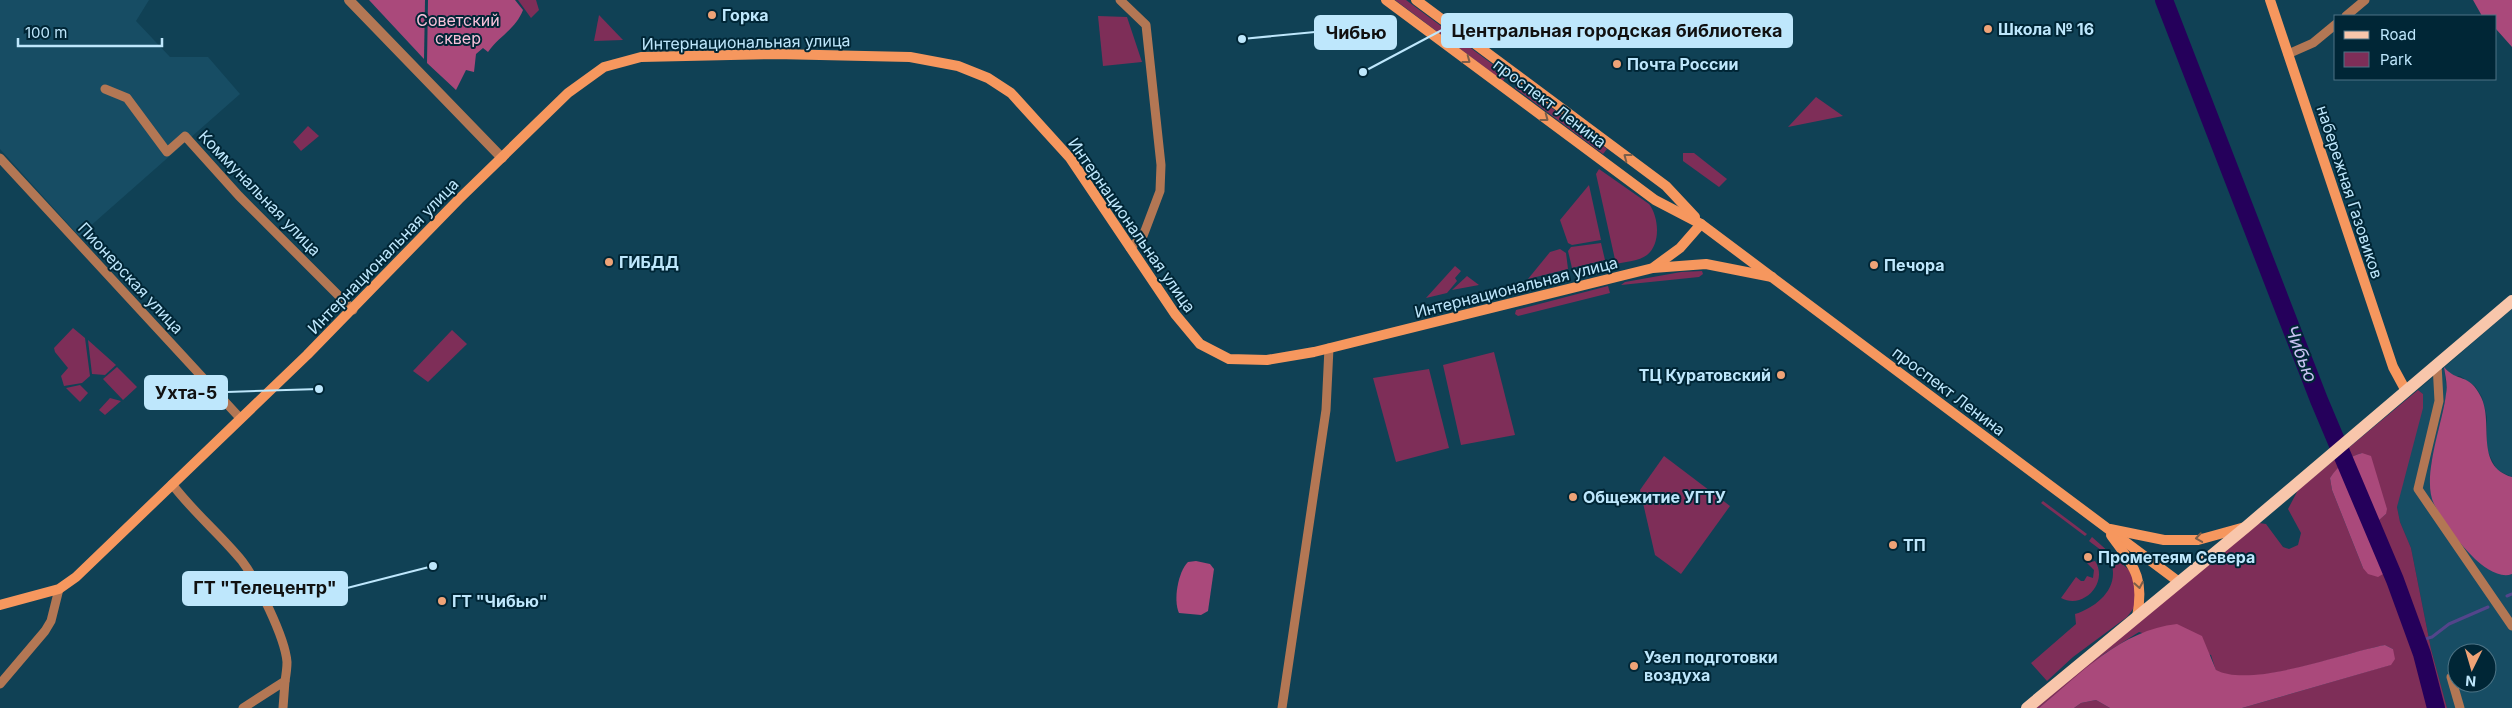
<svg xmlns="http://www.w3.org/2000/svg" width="2512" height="708" font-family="Inter,sans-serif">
<rect width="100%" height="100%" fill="#104155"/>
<!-- built -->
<g fill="#174d64" fill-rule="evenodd">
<path d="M 0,0 L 149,0 L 136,21 L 170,57 L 208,57 L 240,94 L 79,236 L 0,149 Z"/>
<path d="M 2512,309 L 2512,477 L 2497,470 L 2487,450 L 2487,417 L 2482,397 L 2475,386 L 2460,376 L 2453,376 L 2444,368 L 2447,392 L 2431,465 L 2436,505 L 2440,514 L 2509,575 L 2512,574 L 2512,708 L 2447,708 L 2431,649 L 2411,548 L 2400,522 L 2397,507 L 2398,496 L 2403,482 L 2423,394 L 2418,390 ZM 2457,653 L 2487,653 L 2487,683 L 2457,683 Z"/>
</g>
<!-- green -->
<g fill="#7e2e58" fill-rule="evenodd">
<path d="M 518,0 L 536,0 L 539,10 L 531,18 Z"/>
<path d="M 1395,0 L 1406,0 L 1507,75 L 1503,81 Z"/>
<path d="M 599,15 L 623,40 L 594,41 Z"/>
<path d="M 1098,16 L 1127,17 L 1142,62 L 1103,66 Z"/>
<path d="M 1518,83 L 1607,149 L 1603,154 L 1515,88 Z"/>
<path d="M 1816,97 L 1843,116 L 1788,127 Z"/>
<path d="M 308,126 L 319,136 L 301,151 L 293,142 Z"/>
<path d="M 1683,153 L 1694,153 L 1727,179 L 1719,187 L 1683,161 Z"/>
<path d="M 1599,169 L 1649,204 C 1659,217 1661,244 1647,255 C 1639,261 1625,262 1616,264 L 1596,174 Z"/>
<path d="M 1589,185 L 1601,240 L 1572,245 L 1568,243 L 1560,220 Z"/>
<path d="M 1601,243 L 1605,260 L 1572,268 L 1568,251 L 1571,247 Z"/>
<path d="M 1560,249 L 1566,253 L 1568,269 L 1528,279 L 1550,252 Z"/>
<path d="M 1455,266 L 1461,271 L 1455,278 L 1457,281 L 1447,293 L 1426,298 Z"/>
<path d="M 1702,271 L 1703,274 L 1699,277 L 1621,285 L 1625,282 L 1681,272 Z"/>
<path d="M 1467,276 L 1479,285 L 1452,290 Z"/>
<path d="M 1608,286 L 1610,293 L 1518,316 L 1515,314 L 1516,310 Z"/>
<path d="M 73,328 L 85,338 L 90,376 L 82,383 L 64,386 L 61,376 L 68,368 L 55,352 L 54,348 Z"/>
<path d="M 452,330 L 467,344 L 428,382 L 413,371 Z"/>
<path d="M 88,340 L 116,365 L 105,375 L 92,374 Z"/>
<path d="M 1494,352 L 1515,435 L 1461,445 L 1443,365 Z"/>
<path d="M 117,367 L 137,387 L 123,400 L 103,379 Z"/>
<path d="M 1429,369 L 1449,448 L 1396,462 L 1373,378 Z"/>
<path d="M 80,385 L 88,393 L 80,402 L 66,388 Z"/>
<path d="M 2418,390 L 2423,394 L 2423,408 L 2397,507 L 2400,522 L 2411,548 L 2431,649 L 2447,708 L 2242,708 L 2390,665 L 2393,649 L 2385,645 C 2344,653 2252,689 2216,671 L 2211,655 L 2139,632 L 2104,654 L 2039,708 L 2035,708 L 2259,523 L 2266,524 L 2283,547 L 2289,549 L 2298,545 L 2301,533 L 2288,509 L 2298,490 ZM 2362,453 L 2386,514 L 2370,527 L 2371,535 L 2385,566 L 2363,568 L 2332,490 L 2330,478 C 2338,467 2349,456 2362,453 Z"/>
<path d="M 110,398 L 121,401 L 105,415 L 99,410 Z"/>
<path d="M 1664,456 L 1730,506 L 1681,574 L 1655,555 L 1640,490 Z"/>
<path d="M 2043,501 L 2087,534 L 2085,536 L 2041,503 Z"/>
<path d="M 2092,537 L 2129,570 L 2136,584 L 2136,605 L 2127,617 L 2073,657 L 2047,681 L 2031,663 L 2076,624 L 2075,614 C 2097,607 2120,588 2111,562 C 2108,553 2096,547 2089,541 Z"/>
<path d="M 2095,561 C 2109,582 2084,610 2061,598 L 2076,577 L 2081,581 L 2084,581 L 2087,576 L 2093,578 L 2094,570 L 2087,563 Z"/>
<path d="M 2096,700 L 2110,708 L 2074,708 L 2081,703 Z"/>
</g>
<!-- forest -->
<g fill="#aa497b">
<path d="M 369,0 L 425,0 L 424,59 Z"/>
<path d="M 428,0 L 515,0 L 523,10 C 515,30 500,35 488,52 L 483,48 L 476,54 L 474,72 L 466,70 L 456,90 L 427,63 Z"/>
<path d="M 2473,0 L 2512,0 L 2512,47 L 2496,29 L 2496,16 L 2482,16 Z"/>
<path d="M 2444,367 C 2457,383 2469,372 2481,397 C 2494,423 2474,466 2512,477 L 2512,574 C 2500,579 2483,567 2475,559 C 2458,542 2445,525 2434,504 C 2421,478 2443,422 2446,394 C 2448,385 2445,375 2444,367 Z"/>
<path d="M 2362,453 L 2371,456 L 2387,509 L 2386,514 L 2370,528 L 2371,535 L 2385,566 L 2383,574 L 2378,577 L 2368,574 L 2363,568 L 2332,490 L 2330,478 C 2338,466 2349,456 2362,453 Z"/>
<path d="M 1196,561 L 1210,564 L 1214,569 L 1208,611 L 1201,615 L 1179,613 C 1173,600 1178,572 1188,562 Z"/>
<path d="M 2177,624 L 2202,636 L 2216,670 C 2251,689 2345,652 2385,645 L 2393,649 L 2395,659 L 2391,665 L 2242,708 L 2110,708 L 2096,700 L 2081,703 L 2074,708 L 2039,708 C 2080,674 2121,630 2177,624 Z"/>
</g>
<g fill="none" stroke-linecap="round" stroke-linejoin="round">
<!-- stream -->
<g stroke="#53458b" stroke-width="3">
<path d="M 2507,596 L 2512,594"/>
<path d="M 2418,641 L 2432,637 L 2449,624 L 2488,607"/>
</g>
<!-- river -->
<path stroke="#25005b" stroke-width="18" d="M 2164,0 L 2319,400 L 2395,580 L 2422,654 L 2436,708"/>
<!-- minor -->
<g stroke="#b37754" stroke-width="9">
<path d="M 1120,0 L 1146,25 L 1161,165 L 1160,191 L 1143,236 L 1130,248"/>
<path d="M 2346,16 L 2365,0"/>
<path d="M 2288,54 L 2313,43 L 2336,24"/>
<path d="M 105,89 L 127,98 L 167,152 L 185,136 L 239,196 L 353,310"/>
<path d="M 0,158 L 240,418"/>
<path d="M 2437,364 L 2439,401 L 2418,489 L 2512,626"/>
<path d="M 172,484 C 193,512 220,534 242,561 C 257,581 285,637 287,662 C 287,668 286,675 285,681 L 243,708"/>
<path d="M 2451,677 L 2460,708"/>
<path d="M 0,684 L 45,631 L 51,621 L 59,589"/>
<path d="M 283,708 L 285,681"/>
<path d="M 1282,708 L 1326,410 L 1329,348"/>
</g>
<!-- tertiary -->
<path stroke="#b37754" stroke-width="10" d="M 349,0 L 502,158"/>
<!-- secondary -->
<g stroke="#f6975e" stroke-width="10">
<path d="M 1386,0 L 1655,200 L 1701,224 L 2179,582"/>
<path d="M 1416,0 L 1666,186 L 1695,217"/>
<path d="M 2270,0 L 2393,367 L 2406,391"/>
<path d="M 1654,267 L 1680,248 L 1701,224"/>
<path d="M 2110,529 L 2164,540 L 2198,540 L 2245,527"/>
<path d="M 2111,535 C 2133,566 2145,576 2137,617"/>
<path d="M 0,605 L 59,589 L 76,577 L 307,355 L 459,199 L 568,93 L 604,67 L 641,57 L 775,54 L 910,57 L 958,66 L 988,78 L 1011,93 L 1070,158 L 1175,314 L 1200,344 L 1229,359 L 1267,360 L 1314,352 L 1653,268 L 1706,264 L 1772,277"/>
</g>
<!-- primary -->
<path stroke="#f8c6ab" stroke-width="12" d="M 2027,708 L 2246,527 L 2512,301"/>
</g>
<!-- one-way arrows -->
<defs><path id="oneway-chevron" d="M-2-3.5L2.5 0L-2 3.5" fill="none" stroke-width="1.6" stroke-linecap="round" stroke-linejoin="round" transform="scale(1.25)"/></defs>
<g stroke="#7b5e4a">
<use href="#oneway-chevron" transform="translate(1467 60) rotate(37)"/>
<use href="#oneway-chevron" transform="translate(1545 118) rotate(37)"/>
<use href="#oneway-chevron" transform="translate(1627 157) rotate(-143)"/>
<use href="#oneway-chevron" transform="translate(2199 538) rotate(171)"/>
<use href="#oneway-chevron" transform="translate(2139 585) rotate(80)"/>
</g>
<!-- markers -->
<g fill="#efa377" stroke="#002636" stroke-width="2">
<circle cx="712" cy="15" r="5"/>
<circle cx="1988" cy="29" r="5"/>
<circle cx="1617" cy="64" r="5"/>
<circle cx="609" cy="262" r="5"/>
<circle cx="1874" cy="265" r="5"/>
<circle cx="1781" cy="375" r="5"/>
<circle cx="1573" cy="497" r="5"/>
<circle cx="1893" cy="545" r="5"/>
<circle cx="2088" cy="557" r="5"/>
<circle cx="442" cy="601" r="5"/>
<circle cx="1634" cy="666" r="5"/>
</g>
<g text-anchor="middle" stroke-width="4" stroke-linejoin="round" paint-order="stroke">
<!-- poi labels -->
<g font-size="16" font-weight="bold" fill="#bee7fc" stroke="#002636" text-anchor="start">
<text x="722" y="21">Горка</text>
<text x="1998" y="35">Школа № 16</text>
<text x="1627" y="70">Почта России</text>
<text x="619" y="268">ГИБДД</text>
<text x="1884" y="271">Печора</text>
<text x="1771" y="381" text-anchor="end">ТЦ Куратовский</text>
<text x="1583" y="503">Общежитие УГТУ</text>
<text x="1903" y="551">ТП</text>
<text x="2098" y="563">Прометеям Севера</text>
<text x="452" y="607">ГТ "Чибью"</text>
<text x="1644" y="663">Узел подготовки<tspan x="1644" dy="18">воздуха</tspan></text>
</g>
<!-- park labels -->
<g font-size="16" fill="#f8c2da" stroke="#002636">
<text x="458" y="26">Советский<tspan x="458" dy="18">сквер</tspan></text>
</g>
<!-- street labels -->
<g font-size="16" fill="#bee7fc" stroke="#002636">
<text transform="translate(746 42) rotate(-1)" y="6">Интернациональная улица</text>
<text transform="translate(1550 103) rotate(37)" y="6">проспект Ленина</text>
<text transform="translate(2350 192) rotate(72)" y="6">набережная Газовиков</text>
<text transform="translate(260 193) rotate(46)" y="6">Коммунальная улица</text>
<text transform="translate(1132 225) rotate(55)" y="6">Интернациональная улица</text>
<text transform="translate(383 256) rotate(-46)" y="6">Интернациональная улица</text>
<text transform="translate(131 278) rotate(47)" y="6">Пионерская улица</text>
<text transform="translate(1516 287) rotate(-14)" y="6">Интернациональная улица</text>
<text transform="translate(1949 391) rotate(37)" y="6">проспект Ленина</text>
</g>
<!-- water labels -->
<g font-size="18" font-style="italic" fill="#c8c2f2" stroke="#002636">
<text transform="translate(2301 354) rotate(69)" y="6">Чибью</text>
</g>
</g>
<!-- callouts -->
<path fill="none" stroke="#bee7fc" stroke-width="2" d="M1363 72L1442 30M1242 39L1315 32M319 389L227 392M433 566L347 588"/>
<g fill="#bee7fc" stroke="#002636" stroke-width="2">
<circle cx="1363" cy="72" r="5"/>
<circle cx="1242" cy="39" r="5"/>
<circle cx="319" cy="389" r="5"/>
<circle cx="433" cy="566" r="5"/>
</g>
<g fill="#bee7fc" stroke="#bee7fc" stroke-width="2">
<rect x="1442" y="14" width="350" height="33" rx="5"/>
<rect x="1315" y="16" width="81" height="33" rx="5"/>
<rect x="145" y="376" width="82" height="33" rx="5"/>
<rect x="183" y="572" width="164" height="33" rx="5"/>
</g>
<g font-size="18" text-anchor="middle" font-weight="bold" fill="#111">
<text x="1617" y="37">Центральная городская библиотека</text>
<text x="1356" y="39">Чибью</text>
<text x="186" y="399">Ухта-5</text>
<text x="265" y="594">ГТ "Телецентр"</text>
</g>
<!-- legend -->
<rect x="2334" y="15" width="162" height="65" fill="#002636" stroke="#4c7385"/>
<rect x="2344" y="31" width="25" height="8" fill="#f8c6ab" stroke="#4c7385"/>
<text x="2380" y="40" font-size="15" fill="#bee7fc">Road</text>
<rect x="2344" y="52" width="25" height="15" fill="#7e2e58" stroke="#4c7385"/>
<text x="2380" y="65" font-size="15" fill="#bee7fc">Park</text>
<!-- north arrow -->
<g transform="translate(2472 668) rotate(185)"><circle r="24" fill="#002636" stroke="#4c7385"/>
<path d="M0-4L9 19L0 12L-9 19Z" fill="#efa377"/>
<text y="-8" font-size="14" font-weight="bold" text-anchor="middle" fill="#bee7fc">N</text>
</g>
<!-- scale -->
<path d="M18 38v8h144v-8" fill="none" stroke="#bee7fc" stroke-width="2.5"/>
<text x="25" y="38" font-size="15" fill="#bee7fc" stroke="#002636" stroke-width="4" paint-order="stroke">100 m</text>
</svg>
